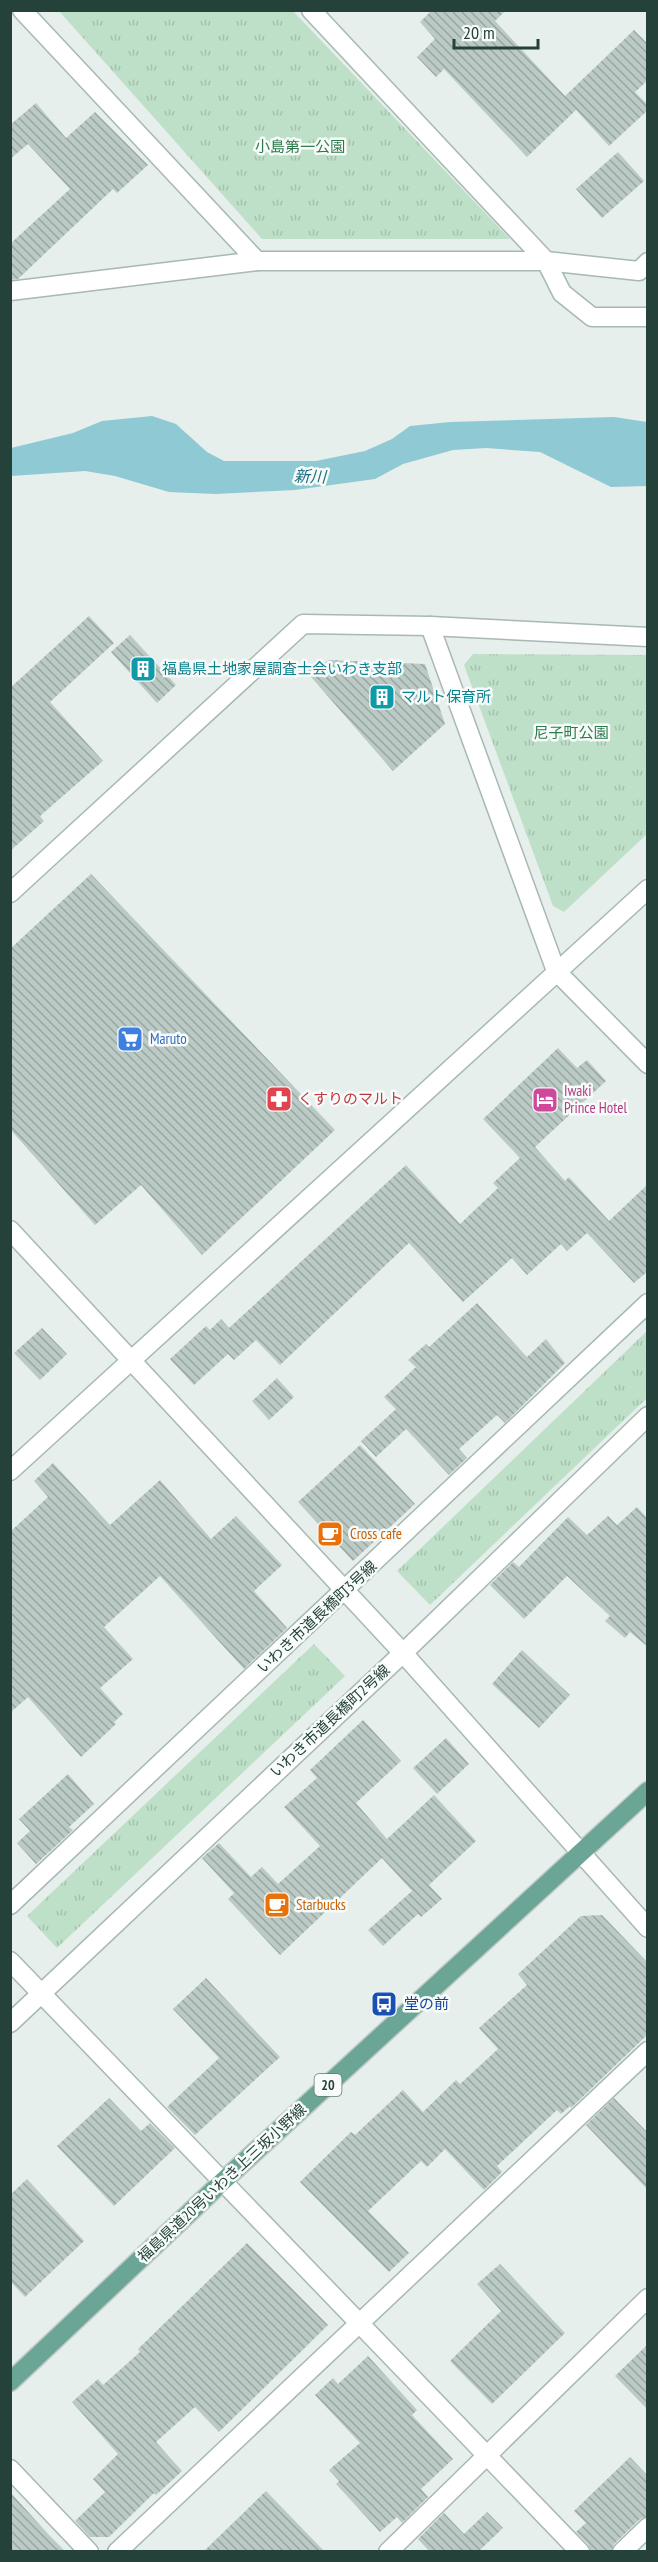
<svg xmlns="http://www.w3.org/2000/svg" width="658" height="2562" font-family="'PT Sans Narrow','Noto Sans JP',sans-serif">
<defs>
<pattern id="park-tufts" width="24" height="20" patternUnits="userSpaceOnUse" patternTransform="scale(1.5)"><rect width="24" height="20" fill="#bfe0c8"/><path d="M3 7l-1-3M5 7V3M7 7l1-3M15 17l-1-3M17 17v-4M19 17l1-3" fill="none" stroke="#a4c1ad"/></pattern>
<pattern id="building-back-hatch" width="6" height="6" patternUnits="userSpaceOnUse" patternTransform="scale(1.5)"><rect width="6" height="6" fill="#bbcac4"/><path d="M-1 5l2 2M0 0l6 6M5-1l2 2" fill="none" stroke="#98a6a0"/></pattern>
</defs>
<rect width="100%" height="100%" fill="#e6efeb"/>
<!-- park -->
<g fill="url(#park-tufts)">
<path d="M 59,11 L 293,11 L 510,239 L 262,239 Z"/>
<path d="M 473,654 L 647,655 L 647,834 L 564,912 L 553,906 L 464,665 Z"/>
<path d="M 647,1331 L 647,1398 L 430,1605 L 397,1571 Z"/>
<path d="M 314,1644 L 345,1676 L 57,1948 L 27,1916 Z"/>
</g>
<!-- water -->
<path fill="#8ec9d4" d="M 152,416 L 176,424 L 207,452 L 224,461 L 316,461 L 365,451 L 392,439 L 410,426 L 450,422 L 614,417 L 647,422 L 647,486 L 611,487 L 540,452 L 486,448 L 453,450 L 403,464 L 375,479 L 295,490 L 215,494 L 169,492 L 115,476 L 85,471 L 11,476 L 11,448 L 73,433 L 102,421 Z"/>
<!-- building -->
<g fill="url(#building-back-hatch)">
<path d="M 432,10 L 506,10 L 495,21 L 565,96 L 634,30 L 648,44 L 648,80 L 635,92 L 648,105 L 648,110 L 609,146 L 576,110 L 527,157 L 444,69 L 436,77 L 417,57 L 435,39 L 420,22 Z"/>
<path d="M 36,103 L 66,138 L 95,112 L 148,165 L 117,193 L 113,189 L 18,279 L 10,280 L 10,244 L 70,189 L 28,144 L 10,159 L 10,125 Z"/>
<path d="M 618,152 L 644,181 L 602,218 L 576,189 Z"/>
<path d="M 89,616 L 114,643 L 50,702 L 103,761 L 40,816 L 44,821 L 10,851 L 10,688 Z"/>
<path d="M 130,635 L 176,685 L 157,703 L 111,652 Z"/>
<path d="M 330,660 L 425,664 L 445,724 L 393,771 L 305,670 Z"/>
<path d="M 91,874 L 335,1130 L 202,1255 L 141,1185 L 95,1225 L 10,1129 L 10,949 Z"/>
<path d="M 558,1048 L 577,1068 L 587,1060 L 606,1081 L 535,1147 L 565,1181 L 569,1177 L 609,1221 L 648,1184 L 648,1271 L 634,1283 L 587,1233 L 567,1251 L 561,1244 L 527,1275 L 512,1258 L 463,1302 L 409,1243 L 280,1365 L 256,1340 L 234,1360 L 228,1354 L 194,1385 L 170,1359 L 206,1326 L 210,1330 L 221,1319 L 229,1328 L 406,1165 L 460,1224 L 498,1188 L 493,1183 L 520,1158 L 483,1119 Z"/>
<path d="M 477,1303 L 527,1357 L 546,1339 L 565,1363 L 505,1423 L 497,1415 L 459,1449 L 467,1458 L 449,1475 L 406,1429 L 376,1457 L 361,1441 L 396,1409 L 384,1397 L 416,1367 L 408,1360 L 426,1344 L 429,1347 Z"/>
<path d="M 42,1328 L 67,1354 L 40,1380 L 14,1353 Z"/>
<path d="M 277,1378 L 294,1397 L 269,1420 L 252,1401 Z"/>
<path d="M 360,1445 L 415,1504 L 353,1561 L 298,1502 Z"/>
<path d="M 53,1463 L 110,1525 L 160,1480 L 211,1539 L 236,1516 L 282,1565 L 254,1591 L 287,1628 L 244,1669 L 160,1576 L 104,1627 L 133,1659 L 100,1688 L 123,1714 L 114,1722 L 116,1724 L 81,1757 L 28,1697 L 10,1713 L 10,1532 L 48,1497 L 34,1481 Z"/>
<path d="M 637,1507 L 648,1519 L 648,1647 L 630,1632 L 625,1638 L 605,1621 L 610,1616 L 567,1576 L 524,1619 L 490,1585 L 513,1562 L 519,1567 L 568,1517 L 587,1535 L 608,1516 L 617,1525 Z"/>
<path d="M 522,1650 L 570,1695 L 539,1728 L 492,1684 Z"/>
<path d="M 363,1720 L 401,1761 L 356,1803 L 387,1839 L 434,1795 L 476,1841 L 429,1885 L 442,1899 L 421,1917 L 418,1914 L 383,1946 L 368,1930 L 412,1891 L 382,1858 L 280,1955 L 228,1899 L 234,1893 L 202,1858 L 219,1843 L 251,1877 L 262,1867 L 278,1884 L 320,1846 L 284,1807 L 317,1778 L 310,1770 Z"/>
<path d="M 446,1738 L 469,1764 L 437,1794 L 413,1768 Z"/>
<path d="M 68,1774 L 94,1804 L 69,1827 L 73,1830 L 36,1864 L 17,1843 L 30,1831 L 19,1819 Z"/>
<path d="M 602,1915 L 648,1963 L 648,2034 L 571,2108 L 570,2106 L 561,2114 L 557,2110 L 497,2166 L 502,2172 L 484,2190 L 445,2149 L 427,2167 L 421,2161 L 368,2211 L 409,2253 L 389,2272 L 300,2182 L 351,2132 L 355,2135 L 403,2090 L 423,2112 L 456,2080 L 460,2084 L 498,2049 L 479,2028 L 527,1985 L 518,1974 L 581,1916 Z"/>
<path d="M 206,1978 L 280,2057 L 195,2135 L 167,2107 L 219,2058 L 173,2009 Z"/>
<path d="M 109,2098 L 141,2131 L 150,2123 L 175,2148 L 114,2206 L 57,2146 Z"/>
<path d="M 614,2098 L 648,2133 L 648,2190 L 586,2125 Z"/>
<path d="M 27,2179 L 84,2241 L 25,2297 L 10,2281 L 10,2195 Z"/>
<path d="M 247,2243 L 328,2325 L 219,2432 L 195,2407 L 156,2442 L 182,2471 L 156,2495 L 154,2493 L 109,2537 L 90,2537 L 75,2521 L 105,2492 L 93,2479 L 118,2454 L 72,2402 L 98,2379 L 103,2385 L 140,2352 L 138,2349 Z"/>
<path d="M 500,2264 L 565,2333 L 492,2404 L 450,2361 L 501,2311 L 477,2284 Z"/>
<path d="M 648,2344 L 648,2410 L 615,2376 Z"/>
<path d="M 368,2356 L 417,2410 L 412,2415 L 453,2459 L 421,2489 L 428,2497 L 402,2523 L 397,2517 L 380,2532 L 336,2484 L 339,2481 L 329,2470 L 360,2443 L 315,2395 L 333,2378 L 338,2384 Z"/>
<path d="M 630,2457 L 648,2476 L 648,2516 L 640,2519 L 614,2544 L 611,2552 L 591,2552 L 588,2544 L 576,2532 L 586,2523 L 574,2511 Z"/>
<path d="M 266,2491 L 325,2552 L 203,2552 Z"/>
<path d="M 10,2492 L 49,2535 L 66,2552 L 10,2552 Z"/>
<path d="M 487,2512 L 503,2528 L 480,2550 L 481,2552 L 430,2552 L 418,2539 L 444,2513 L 464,2534 Z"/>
</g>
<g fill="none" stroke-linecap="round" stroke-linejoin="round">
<!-- minor casing -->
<g stroke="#a8b8b2" stroke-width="21">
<g id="minor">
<path d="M 22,10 L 257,261"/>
<path d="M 311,10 L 546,261 L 639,271 L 648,262"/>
<path d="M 10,291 L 257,261 L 546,261 L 562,293 L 592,317 L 648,317"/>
<path d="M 430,626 L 556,971 L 648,1064"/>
<path d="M 10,1905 L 648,1303"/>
<path d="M 10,1961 L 580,2552"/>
<path d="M 10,2023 L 403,1653 L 648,1416"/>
<path d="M 10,2469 L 89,2552"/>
<path d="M 117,2552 L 648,2051"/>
<path d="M 388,2552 L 648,2298"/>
<path d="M 622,2552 L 648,2527"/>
</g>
</g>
<!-- tertiary casing -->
<g stroke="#a8b8b2" stroke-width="21">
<g id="tertiary">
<path d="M 10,893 L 303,624 L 430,626 L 648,637"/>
<path d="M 10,1230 L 403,1653 L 648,1928"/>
<path d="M 10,1471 L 648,889"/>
</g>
</g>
<!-- primary casing -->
<g stroke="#c2cac8" stroke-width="21">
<path id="primary" d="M 10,2382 L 222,2182 L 648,1791"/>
</g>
<!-- minor -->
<use href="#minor" stroke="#fff" stroke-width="18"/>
<!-- tertiary -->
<use href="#tertiary" stroke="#fff" stroke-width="18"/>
<!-- primary -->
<use href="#primary" stroke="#6aa596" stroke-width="18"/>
</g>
<!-- icons -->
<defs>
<g id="building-square" transform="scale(1.35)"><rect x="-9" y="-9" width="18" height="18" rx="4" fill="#0f9aa8" stroke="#f7fbf9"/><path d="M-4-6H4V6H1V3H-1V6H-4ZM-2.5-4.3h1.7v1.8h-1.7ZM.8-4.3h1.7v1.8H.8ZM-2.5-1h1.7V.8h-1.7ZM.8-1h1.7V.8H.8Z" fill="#fff"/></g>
<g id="supermarket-square" transform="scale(1.35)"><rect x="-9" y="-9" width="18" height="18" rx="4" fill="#3f7fe0" stroke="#f7fbf9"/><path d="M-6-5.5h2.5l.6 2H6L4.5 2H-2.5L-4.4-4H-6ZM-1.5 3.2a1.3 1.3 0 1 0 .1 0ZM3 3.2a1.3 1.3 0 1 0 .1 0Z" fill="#fff"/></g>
<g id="pharmacy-square" transform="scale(1.35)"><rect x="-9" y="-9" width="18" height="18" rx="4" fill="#e0444e" stroke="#f7fbf9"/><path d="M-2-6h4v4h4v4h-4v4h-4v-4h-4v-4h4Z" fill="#fff"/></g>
<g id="hotel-square" transform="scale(1.35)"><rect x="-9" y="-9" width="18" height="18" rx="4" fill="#d1479c" stroke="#f7fbf9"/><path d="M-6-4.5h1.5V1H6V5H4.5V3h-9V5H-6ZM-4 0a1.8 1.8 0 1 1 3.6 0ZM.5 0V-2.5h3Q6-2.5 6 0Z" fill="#fff"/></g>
<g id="cafe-square" transform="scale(1.35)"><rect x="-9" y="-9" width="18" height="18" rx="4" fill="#e8710a" stroke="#f7fbf9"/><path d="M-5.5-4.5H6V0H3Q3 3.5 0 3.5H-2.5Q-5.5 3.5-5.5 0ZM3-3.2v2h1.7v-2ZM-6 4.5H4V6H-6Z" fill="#fff"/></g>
<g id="bus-square" transform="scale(1.35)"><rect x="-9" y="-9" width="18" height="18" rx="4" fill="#1a4fb4" stroke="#f7fbf9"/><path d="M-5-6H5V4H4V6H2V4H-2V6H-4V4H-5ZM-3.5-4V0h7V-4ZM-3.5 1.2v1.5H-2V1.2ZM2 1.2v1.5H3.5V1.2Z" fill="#fff"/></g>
</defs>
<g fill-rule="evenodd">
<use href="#building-square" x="143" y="669"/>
<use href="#building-square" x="382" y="697"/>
<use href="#supermarket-square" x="130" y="1039"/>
<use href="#pharmacy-square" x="279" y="1099"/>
<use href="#hotel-square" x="545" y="1100"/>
<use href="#cafe-square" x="330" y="1534"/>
<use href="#cafe-square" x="277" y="1905"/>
<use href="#bus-square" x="384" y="2004"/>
</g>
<g text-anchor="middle" stroke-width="5" stroke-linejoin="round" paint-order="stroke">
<!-- shield labels -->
<rect fill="#f7fbf9" stroke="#637a73" stroke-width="1.5" x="314.5" y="2074" width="27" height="22" rx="4.5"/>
<g font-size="14" font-weight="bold" fill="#24423a">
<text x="328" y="2090">20</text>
</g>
<!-- park labels -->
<g font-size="15" fill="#2d7a4b" stroke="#f7fbf9">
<text x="300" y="152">小島第一公園</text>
<text x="571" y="738">尼子町公園</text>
</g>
<!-- culture labels -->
<g font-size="15" fill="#0d838f" stroke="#f7fbf9" text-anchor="start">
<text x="162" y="674">福島県土地家屋調査士会いわき支部</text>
<text x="401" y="702">マルト保育所</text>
</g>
<!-- shop labels -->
<g font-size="15" fill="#366cbe" stroke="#f7fbf9" text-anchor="start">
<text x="150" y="1044">Maruto</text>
</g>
<!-- hotel labels -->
<g font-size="15" fill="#b23c85" stroke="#f7fbf9" text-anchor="start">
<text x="564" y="1096">Iwaki<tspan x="564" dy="17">Prince Hotel</tspan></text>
</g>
<!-- health labels -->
<g font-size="15" fill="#be3a42" stroke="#f7fbf9" text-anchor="start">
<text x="298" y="1104">くすりのマルト</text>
</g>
<!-- food labels -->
<g font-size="15" fill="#c56008" stroke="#f7fbf9" text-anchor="start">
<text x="350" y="1539">Cross cafe</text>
<text x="296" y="1910">Starbucks</text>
</g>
<!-- street labels -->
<g font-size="15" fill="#24423a" stroke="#f7fbf9">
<text transform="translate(317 1617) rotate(-43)" y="5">いわき市道長橋町3号線</text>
<text transform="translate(330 1721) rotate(-43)" y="5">いわき市道長橋町2号線</text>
<text transform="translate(222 2183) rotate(-43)" y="5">福島県道20号いわき上三坂小野線</text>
</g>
<!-- transit labels -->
<g font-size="15" fill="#164399" stroke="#f7fbf9" text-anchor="start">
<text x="404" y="2009">堂の前</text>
</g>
<!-- water labels -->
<g font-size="16" font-style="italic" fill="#1c6f80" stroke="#f7fbf9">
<text transform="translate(310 476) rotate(2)" y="6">新川</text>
</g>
</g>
<!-- border -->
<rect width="658" height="2562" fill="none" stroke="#24423a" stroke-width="24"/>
<!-- scale -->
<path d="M454 39v9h84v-9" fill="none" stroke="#24423a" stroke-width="3"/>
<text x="463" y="39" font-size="18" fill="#24423a" stroke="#f7fbf9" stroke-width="4.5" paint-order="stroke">20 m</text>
</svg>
